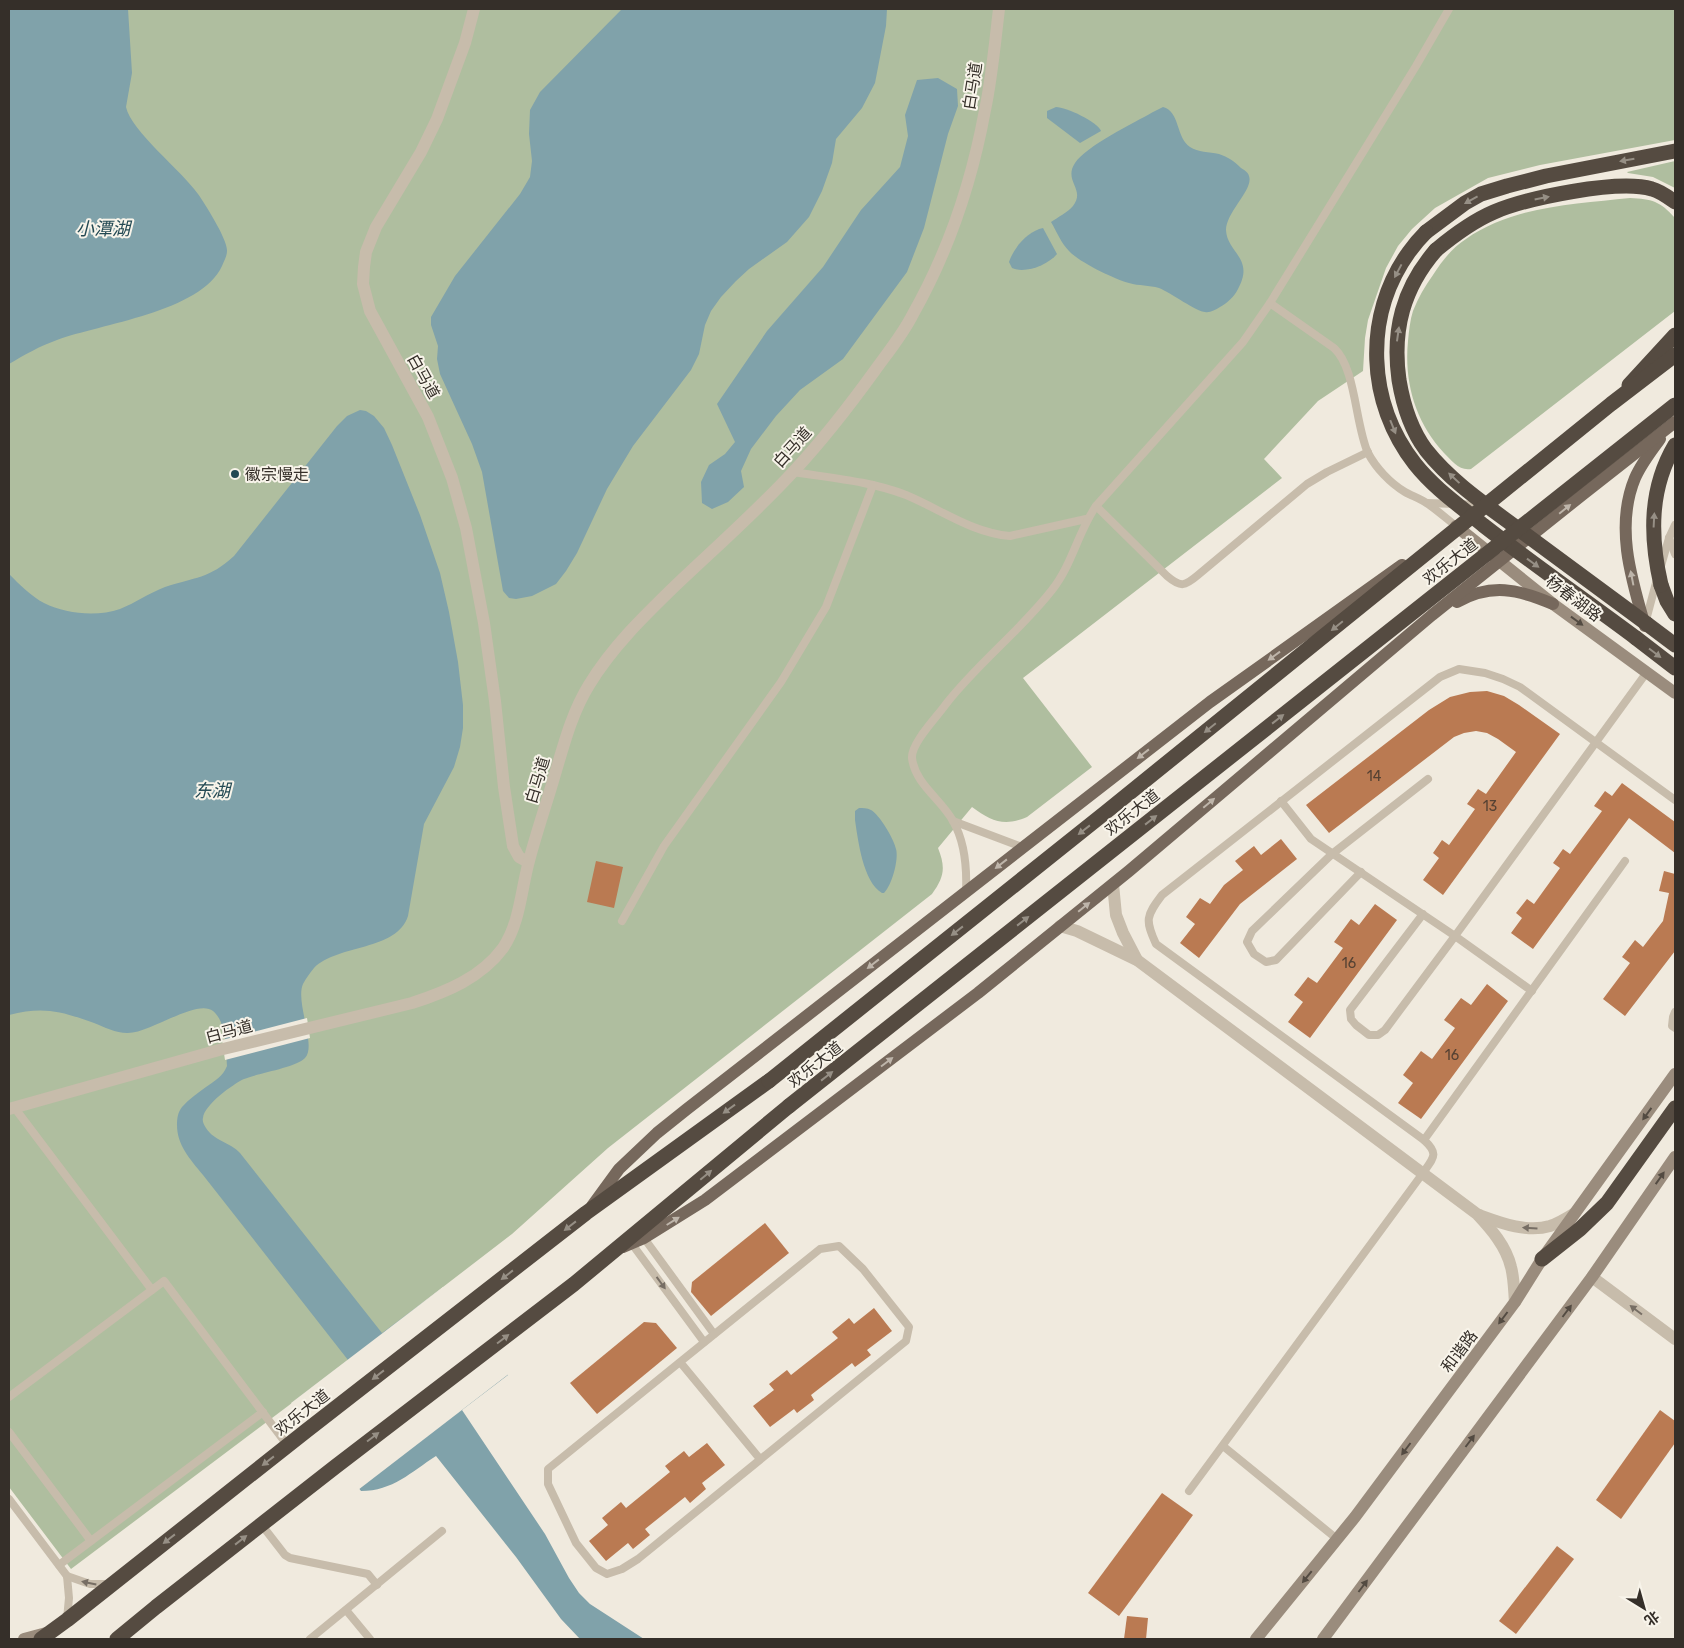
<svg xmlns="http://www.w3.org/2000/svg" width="1684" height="1648" font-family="Rubik,'Noto Sans SC',sans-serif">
<rect width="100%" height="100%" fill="#f0eade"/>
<!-- green -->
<g fill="#afbe9f">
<path d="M 9,9 L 1675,9 L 1675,140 L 1540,165 L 1488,178 L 1435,208 L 1412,229 L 1398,246 L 1386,268 L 1368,320 L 1365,338 L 1363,371 L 1318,401 L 1264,459 L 1282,478 L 1023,678 L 1092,767 L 1027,817 C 1004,827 991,821 972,807 L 938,848 C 946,868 944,877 932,894 L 608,1148 L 512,1234 L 288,1406 L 71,1569 L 9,1487 Z"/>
<path d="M 1675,161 L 1675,188 L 1653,177 L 1628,173 L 1627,172 Z"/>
<path d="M 1630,198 C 1652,199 1660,201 1675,218 L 1675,311 L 1471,469 C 1459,471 1452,461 1444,453 C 1415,422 1404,382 1408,341 C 1409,331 1410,320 1413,311 C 1418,298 1425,286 1433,275 C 1442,261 1452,248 1466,239 C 1513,206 1575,204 1630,198 Z"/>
</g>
<!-- water -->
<g fill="#80a2aa">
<path d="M 9,9 L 128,9 L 132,73 L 126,107 C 131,131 182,171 198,194 C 205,204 228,240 227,251 C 227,256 224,261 222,266 C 201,312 100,324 57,340 C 40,346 24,355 9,364 Z"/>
<path d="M 622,9 L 887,9 L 886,26 L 875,83 L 862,108 L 836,139 L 832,163 L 822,191 L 809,217 L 787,242 L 749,269 L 736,281 L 721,297 L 711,311 L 705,325 L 699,354 L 691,370 L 633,446 L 607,489 L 577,553 L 566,571 L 556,584 L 532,596 L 516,599 L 509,598 L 503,591 L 482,472 L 472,444 L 440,374 L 437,359 L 438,346 L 431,325 L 431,317 L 455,276 L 520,194 L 530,177 L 532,161 L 529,134 L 530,110 L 540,92 Z"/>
<path d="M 938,78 L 957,89 L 958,106 L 948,134 L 924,228 L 907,272 L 843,359 L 800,390 L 776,416 L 751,449 L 741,471 L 744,487 L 728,502 L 712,509 L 702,503 L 701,482 L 709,465 L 725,454 L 735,442 L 717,404 L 767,331 L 823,267 L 861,210 L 900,167 L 908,136 L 905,115 L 917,80 Z"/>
<path d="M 1056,107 C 1066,107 1098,122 1101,131 L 1080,143 L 1047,118 L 1047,111 Z"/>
<path d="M 1163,107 C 1180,111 1176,138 1190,147 C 1198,152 1209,152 1219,154 C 1228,157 1234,161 1241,168 C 1244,170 1248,172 1249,176 C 1254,189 1226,212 1226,230 C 1227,253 1255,258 1238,289 C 1234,297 1227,303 1220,307 C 1215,310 1210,313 1205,312 C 1197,312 1171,293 1159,288 C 1149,285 1139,286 1129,283 C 1114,279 1079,262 1069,251 C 1061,243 1057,232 1051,222 C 1058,217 1067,213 1073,206 C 1086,189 1063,181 1075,163 C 1086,146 1134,123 1153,112 Z"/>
<path d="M 1043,228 L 1057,254 C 1048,265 1025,274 1012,268 L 1009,262 C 1014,247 1028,231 1043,228 Z"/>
<path d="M 360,410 L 366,411 L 374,416 L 384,428 L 392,445 L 420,515 L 440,573 L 449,612 L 458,662 L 463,705 L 463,728 L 460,747 L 454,767 L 424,824 L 408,916 C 397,951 338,944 314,968 C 310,973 306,978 303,984 C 295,1002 317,1046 305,1058 C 295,1068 258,1073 244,1079 C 233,1084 204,1105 203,1118 C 202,1121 204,1125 206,1128 C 214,1141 230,1142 240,1153 L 382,1333 L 441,1289 L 508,1375 L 462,1410 L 545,1534 L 569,1578 L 579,1593 L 590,1604 L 644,1639 L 580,1639 L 561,1619 L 516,1557 L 436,1456 C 411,1472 393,1491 361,1491 L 293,1402 L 348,1360 L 203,1175 C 190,1159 177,1145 177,1125 C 177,1118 178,1112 182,1107 C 189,1099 198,1093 206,1087 C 215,1081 223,1076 227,1066 C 226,1049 227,1023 213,1011 C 197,998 149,1034 127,1033 C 116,1033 104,1027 94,1023 C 61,1011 43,1006 9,1015 L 9,574 C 19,584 32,597 44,603 C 66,614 97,617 120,609 C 135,603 149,593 165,587 C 195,577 209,579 234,556 L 337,426 L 347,416 Z"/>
<path d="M 859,808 C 863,808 867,808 871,810 C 879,814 894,839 896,849 C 899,859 892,885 884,893 L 882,893 C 863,882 858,840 855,820 L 855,811 Z"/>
</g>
<!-- pier -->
<g fill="#f0eade">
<path d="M 307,1018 L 310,1038 L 225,1060 L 222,1040 Z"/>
<path d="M 443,1287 L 510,1373 L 358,1490 L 291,1403 Z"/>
</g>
<!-- building -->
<g fill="#ba7a52">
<path d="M 1487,691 L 1504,696 L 1519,705 L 1560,734 L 1443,895 L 1423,880 L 1439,858 L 1433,853 L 1442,840 L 1449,845 L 1475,809 L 1467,804 L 1478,789 L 1486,794 L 1516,752 L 1498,739 L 1487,733 L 1476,731 L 1464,733 L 1454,737 L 1329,833 L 1306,805 L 1429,710 L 1450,697 L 1470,692 Z"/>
<path d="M 1622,783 L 1675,822 L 1675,853 L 1629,818 L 1533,949 L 1511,933 L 1522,918 L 1516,913 L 1527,899 L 1534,904 L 1560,868 L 1553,863 L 1563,849 L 1570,854 L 1602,811 L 1594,806 L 1605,791 L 1612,796 Z"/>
<path d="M 1281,839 L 1297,859 L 1240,904 L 1199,958 L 1180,943 L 1195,924 L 1186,917 L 1200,898 L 1210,904 L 1224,885 L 1243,870 L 1235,861 L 1254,846 L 1261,855 Z"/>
<path d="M 596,861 L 623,867 L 614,908 L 587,902 Z"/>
<path d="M 1664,871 L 1675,874 L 1675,951 L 1625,1016 L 1603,999 L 1630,963 L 1622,957 L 1635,940 L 1643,947 L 1663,921 L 1669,893 L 1659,891 Z"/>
<path d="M 1375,904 L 1397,920 L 1310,1038 L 1288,1022 L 1303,1002 L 1294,995 L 1308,977 L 1317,983 L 1343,948 L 1334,942 L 1351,919 L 1359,925 Z"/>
<path d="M 1487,984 L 1508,1001 L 1421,1119 L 1398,1103 L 1413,1083 L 1403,1075 L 1421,1051 L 1432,1059 L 1455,1028 L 1444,1020 L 1461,998 L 1471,1005 Z"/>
<path d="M 765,1223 L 789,1253 L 711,1316 L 691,1292 L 692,1282 Z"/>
<path d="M 874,1308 L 892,1331 L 867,1350 L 871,1355 L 855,1367 L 852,1363 L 811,1395 L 814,1400 L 797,1413 L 794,1409 L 770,1427 L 753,1406 L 774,1390 L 769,1384 L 787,1370 L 791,1375 L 838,1338 L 832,1332 L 849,1318 L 854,1324 Z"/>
<path d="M 644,1322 L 656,1323 L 677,1348 L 597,1414 L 570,1383 Z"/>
<path d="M 1660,1410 L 1675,1421 L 1675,1443 L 1621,1519 L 1596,1500 Z"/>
<path d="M 707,1443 L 725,1465 L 702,1483 L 706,1489 L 690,1503 L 685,1497 L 645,1529 L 650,1535 L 633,1549 L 628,1543 L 606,1561 L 589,1541 L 608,1525 L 602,1518 L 621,1502 L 626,1508 L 670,1472 L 665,1466 L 684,1451 L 689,1457 Z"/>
<path d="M 1162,1493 L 1193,1515 L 1119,1616 L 1088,1593 Z"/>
<path d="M 1557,1546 L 1574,1559 L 1516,1634 L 1499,1621 Z"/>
<path d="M 1127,1616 L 1148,1618 L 1146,1639 L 1124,1639 Z"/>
</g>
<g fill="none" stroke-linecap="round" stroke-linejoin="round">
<!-- lane -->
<g stroke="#c7bcab" stroke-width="8">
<path d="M 1270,303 L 1334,348 C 1356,368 1355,424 1368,453 C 1376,468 1390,483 1405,492 C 1412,496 1421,499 1428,504 C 1438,511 1447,519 1456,526"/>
<path d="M 793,472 C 831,478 870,481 906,495 C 940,509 972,533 1010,536 L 1086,519"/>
<path d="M 1427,503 L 1481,505"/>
<path d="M 1096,506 L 1167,576 C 1181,588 1185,586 1198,575 L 1307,484 L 1327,472 L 1368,452"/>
<path d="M 1669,538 L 1675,554"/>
<path d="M 1661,566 L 1669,538 L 1675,525"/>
<path d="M 1645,624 L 1657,579"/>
<path d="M 1281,801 L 1311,839 L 1455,936 L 1385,1030 L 1378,1035 L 1369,1035 L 1356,1025 L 1351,1019 L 1350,1010 L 1423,914"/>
<path d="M 953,821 L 1022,847"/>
<path d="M 1361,872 L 1276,960 L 1266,962 L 1254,954 L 1247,942 L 1252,931 L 1332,854 L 1428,779"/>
<path d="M 966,892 C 967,869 965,842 953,821 C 941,799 915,784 912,758 C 911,743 937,717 946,704 C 978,663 1020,631 1052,590 C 1072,565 1078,532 1096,506 L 1243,342 L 1270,303 L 1416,66 L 1449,9"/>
<path d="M 622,921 L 664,846 L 781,682 L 826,607 L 873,485"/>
<path d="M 1532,991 L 1455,936 L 1647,672"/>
<path d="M 1675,1012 L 1673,1017 L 1672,1026 L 1675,1028"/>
<path d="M 14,1107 L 152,1290"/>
<path d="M 1424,1140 L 1625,861"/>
<path d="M 644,1238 L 714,1334"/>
<path d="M 632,1244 L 704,1342"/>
<path d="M 680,1362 L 548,1469 L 548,1484 L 576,1543 L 596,1568 L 607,1574 L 622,1569 L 638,1559 L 906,1341 L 909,1327 L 863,1269 L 839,1246 L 820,1249 L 680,1362 L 760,1459"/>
<path d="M 9,1397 L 164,1281 L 288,1446"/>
<path d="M 9,1432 L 91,1541"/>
<path d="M 1223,1446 L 1337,1539"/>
<path d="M 1189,1491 L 1423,1173 C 1434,1157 1439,1154 1424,1140 L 1156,944 C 1145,920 1146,916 1162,895 L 1440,677 L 1459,669 L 1485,673 L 1503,679 L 1520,687 L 1675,800"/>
<path d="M 9,1499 L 67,1576 L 69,1598 L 67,1619"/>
<path d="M 261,1524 L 285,1555 L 290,1558 L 368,1574 L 377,1585"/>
<path d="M 59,1565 L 263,1412"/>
<path d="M 67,1576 L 90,1584 L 108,1584"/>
<path d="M 346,1610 L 370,1639"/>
<path d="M 310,1639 L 442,1531"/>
</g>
<!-- street -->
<g stroke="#c7bcab" stroke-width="12">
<path d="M 474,9 L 465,43 L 437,119 L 421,152 L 376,227 L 366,252 L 364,267 L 363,284 L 370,311 L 428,417 L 452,478 L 466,528 L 484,623 L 495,701 L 504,787 L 513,846 L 519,857 L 528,862"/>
<path d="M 1113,884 L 1116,915 L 1123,933 L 1137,960"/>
<path d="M 1060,926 L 1077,931 L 1137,960 L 1477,1214 C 1491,1229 1506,1246 1511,1267 C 1514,1278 1514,1291 1515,1302"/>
<path d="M 9,1109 L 219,1050 L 412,1003 C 446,992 481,978 503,948 C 520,923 521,890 529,861 C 536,834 545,808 553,781 C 563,748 571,714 589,685 C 612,647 644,616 676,585 C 715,548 756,512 793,472 C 823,440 850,405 876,369 C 889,351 903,334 913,314 C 948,252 972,181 985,110 C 992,77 995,42 999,9"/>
<path d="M 1479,1215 C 1501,1223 1527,1233 1550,1226 C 1559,1223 1567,1218 1575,1213"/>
<path d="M 1592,1277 L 1675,1339"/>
</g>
<!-- secondary -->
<g stroke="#9a8c7d" stroke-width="12">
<path d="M 1456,526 L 1553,604 L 1675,693"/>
<path d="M 24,1639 L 50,1632"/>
<path d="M 1256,1639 L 1355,1517 L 1515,1302 L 1542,1259 L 1675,1074"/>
<path d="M 1323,1639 L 1592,1277 L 1675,1157"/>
</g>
<!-- primary -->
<g stroke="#76685c" stroke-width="12">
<path d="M 1457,602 C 1491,583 1518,589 1553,604"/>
<path d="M 1645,626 C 1631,578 1615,526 1635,478 C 1641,464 1651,451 1660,439"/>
<path d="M 592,1206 L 619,1169 L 657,1133 L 687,1109 L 1210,702 L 1402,565"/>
<path d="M 623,1247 L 644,1238 L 705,1200 L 978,993 L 1129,871 L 1432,615 L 1582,495 L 1675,422"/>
</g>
<!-- highway -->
<g stroke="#554b41" stroke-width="15">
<path d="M 1426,232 L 1465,203 L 1481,194 L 1507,186 L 1546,176 L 1675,151"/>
<path d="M 1436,250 C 1454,235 1473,221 1494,212 C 1527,198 1618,179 1652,189 C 1660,191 1668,197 1675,202"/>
<path d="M 1629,385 L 1675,335"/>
<path d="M 1661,585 L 1667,601 L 1675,614"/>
<path d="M 1647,624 L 1675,645"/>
<path d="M 1636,638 L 1675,668"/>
<path d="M 1542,1259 L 1580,1229 L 1607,1203 L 1675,1108"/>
<path d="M 41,1639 L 67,1620 L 306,1431 L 586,1213 L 769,1081"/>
<path d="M 117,1639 L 156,1607 L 335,1467 L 574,1284 L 789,1106"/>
</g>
<!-- highway-bridge -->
<g stroke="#554b41" stroke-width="15">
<path d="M 1426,232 C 1420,238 1414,245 1409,252 C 1363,316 1367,403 1415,464 C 1434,488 1460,506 1483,525 C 1533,564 1585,600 1636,638"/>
<path d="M 1436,250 C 1403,288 1392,330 1399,380 C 1403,404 1411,430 1426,450 C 1452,483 1489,507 1521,531 C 1563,562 1605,593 1647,624"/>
<path d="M 1661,585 C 1650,537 1649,489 1675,445"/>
<path d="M 769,1081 L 1106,812 L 1611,404 L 1675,355"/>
<path d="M 789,1106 L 1675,405"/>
</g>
</g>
<!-- one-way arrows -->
<defs><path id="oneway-solid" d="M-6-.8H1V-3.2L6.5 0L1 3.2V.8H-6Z" transform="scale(1.25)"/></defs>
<g fill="#968f85">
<use href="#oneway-solid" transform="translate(1627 160) rotate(170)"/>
<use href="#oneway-solid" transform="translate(1542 198) rotate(-11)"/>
<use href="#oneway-solid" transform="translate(1471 200) rotate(151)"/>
<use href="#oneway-solid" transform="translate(1398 271) rotate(118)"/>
<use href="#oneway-solid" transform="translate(1398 334) rotate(-82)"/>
<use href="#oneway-solid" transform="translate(1393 427) rotate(68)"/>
<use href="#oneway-solid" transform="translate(1454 478) rotate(-137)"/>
<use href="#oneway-solid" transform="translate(1654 520) rotate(-87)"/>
<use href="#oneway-solid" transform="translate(1533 563) rotate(36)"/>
<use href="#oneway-solid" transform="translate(1337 626) rotate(141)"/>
<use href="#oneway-solid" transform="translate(1655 653) rotate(37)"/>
<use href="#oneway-solid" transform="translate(1278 719) rotate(-38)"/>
<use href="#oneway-solid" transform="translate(1210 728) rotate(141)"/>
<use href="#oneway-solid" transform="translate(1151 820) rotate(-38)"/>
<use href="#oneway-solid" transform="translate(1084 830) rotate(142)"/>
<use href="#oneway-solid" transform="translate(1023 921) rotate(-38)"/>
<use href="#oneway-solid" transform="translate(957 931) rotate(142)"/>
<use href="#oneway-solid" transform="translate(827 1076) rotate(-38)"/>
<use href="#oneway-solid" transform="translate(729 1109) rotate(144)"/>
<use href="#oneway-solid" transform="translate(706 1175) rotate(-40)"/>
<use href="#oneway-solid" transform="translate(570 1226) rotate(142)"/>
<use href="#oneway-solid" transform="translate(507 1275) rotate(142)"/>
<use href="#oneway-solid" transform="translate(503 1339) rotate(-37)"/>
<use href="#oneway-solid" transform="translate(378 1375) rotate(142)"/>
<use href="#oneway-solid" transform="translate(373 1437) rotate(-37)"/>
<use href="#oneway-solid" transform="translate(268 1461) rotate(142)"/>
<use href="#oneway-solid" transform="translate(169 1539) rotate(142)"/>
<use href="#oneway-solid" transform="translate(241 1540) rotate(-38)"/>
</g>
<g fill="#beb5aa">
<use href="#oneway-solid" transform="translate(1565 509) rotate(-39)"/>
<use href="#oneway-solid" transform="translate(1632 578) rotate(-101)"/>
<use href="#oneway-solid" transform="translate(1274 656) rotate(144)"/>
<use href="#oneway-solid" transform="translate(1143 754) rotate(142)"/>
<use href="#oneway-solid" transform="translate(1209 803) rotate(-40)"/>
<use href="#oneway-solid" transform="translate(1001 864) rotate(142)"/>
<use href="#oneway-solid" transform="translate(1084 907) rotate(-39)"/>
<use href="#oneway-solid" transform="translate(873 964) rotate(142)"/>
<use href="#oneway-solid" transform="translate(887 1062) rotate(-37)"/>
<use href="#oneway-solid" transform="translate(673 1221) rotate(-32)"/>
</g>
<g fill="#534b42">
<use href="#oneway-solid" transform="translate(1577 621) rotate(36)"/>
<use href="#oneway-solid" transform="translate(1647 1114) rotate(126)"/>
<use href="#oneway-solid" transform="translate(1660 1178) rotate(-55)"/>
<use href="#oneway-solid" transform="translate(1567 1311) rotate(-53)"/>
<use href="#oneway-solid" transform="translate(1503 1318) rotate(127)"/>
<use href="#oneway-solid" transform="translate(1470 1441) rotate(-53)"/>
<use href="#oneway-solid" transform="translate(1406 1449) rotate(127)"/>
<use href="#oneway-solid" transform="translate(1307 1577) rotate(129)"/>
<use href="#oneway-solid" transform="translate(1363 1586) rotate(-53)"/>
</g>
<g fill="#776e64">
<use href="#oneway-solid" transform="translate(1530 1228) rotate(-176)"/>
<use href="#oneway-solid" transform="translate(661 1283) rotate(54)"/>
<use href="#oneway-solid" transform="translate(1636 1310) rotate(-143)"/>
<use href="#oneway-solid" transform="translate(89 1583) rotate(-168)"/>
</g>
<!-- markers -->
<circle fill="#234953" stroke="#f8f4ea" stroke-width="2" cx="235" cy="474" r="5"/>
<g text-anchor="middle" stroke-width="4" stroke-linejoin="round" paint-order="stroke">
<!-- number labels -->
<g font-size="14" fill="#564233">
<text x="1374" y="781">14</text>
<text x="1490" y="811">13</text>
<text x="1349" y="968">16</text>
<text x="1452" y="1060">16</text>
</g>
<!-- street labels -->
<g font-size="16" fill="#352f29" stroke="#f8f4ea">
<text transform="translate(972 86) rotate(-81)" y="6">白马道</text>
<text transform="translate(424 376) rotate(61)" y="6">白马道</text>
<text transform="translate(792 447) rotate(-48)" y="6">白马道</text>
<text transform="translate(1450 561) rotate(-38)" y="6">欢乐大道</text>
<text transform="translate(1574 598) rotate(37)" y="6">杨春湖路</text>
<text transform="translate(537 780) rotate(-73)" y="6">白马道</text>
<text transform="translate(1132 812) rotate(-38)" y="6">欢乐大道</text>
<text transform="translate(229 1031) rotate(-15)" y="6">白马道</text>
<text transform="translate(815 1064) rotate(-38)" y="6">欢乐大道</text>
<text transform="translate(1459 1351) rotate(-53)" y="6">和谐路</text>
<text transform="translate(302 1412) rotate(-38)" y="6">欢乐大道</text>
</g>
<!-- poi labels -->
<g font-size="16" fill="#352f29" stroke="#f8f4ea" text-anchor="start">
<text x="245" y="480">徽宗慢走</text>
</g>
<!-- water labels -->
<g font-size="18" font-style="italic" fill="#234953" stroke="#f8f4ea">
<text x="103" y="235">小潭湖</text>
<text x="212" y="797">东湖</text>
</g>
</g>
<!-- border -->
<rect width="1684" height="1648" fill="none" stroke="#352f29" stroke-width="20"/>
<!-- north arrow -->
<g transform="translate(1644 1608) rotate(143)" stroke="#f8f4ea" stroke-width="4" paint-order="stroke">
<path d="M0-4L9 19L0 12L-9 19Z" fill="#352f29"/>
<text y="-8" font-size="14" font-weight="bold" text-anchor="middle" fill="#352f29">北</text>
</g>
</svg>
